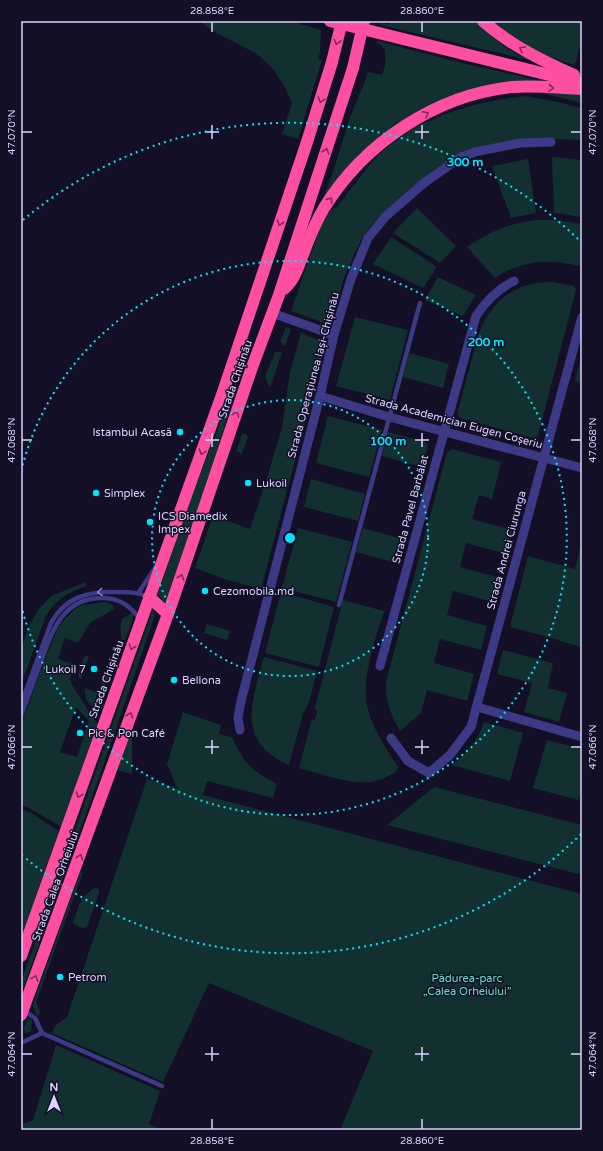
<svg xmlns="http://www.w3.org/2000/svg" width="603" height="1151" font-family="'Varela Round',sans-serif">
<rect width="100%" height="100%" fill="#130f26"/>
<!-- green -->
<g fill="#12302f" fill-rule="evenodd">
<path d="M 199,21 L 290,21 L 321,30 L 320,52 L 318,59 L 322,60 L 298,139 L 282,134 L 292,103 L 286,89 L 273,69 L 257,54 L 211,30 Z"/>
<path d="M 395,21 L 475,21 C 491,35 508,53 529,59 L 529,60 L 380,25 L 381,23 L 388,24 Z"/>
<path d="M 492,21 L 582,21 L 582,38 L 575,65 C 542,56 519,42 492,21 Z"/>
<path d="M 377,41 L 466,64 L 542,81 L 475,89 L 439,101 L 423,109 L 397,123 L 356,157 L 320,205 C 333,176 341,145 351,115 C 356,100 364,87 368,72 L 382,75 L 385,66 L 385,50 L 381,45 L 376,43 Z"/>
<path d="M 533,91 L 569,93 L 582,95 L 582,103 Z"/>
<path d="M 526,96 L 553,101 L 582,108 L 582,140 L 551,139 L 523,140 L 466,150 L 445,164 L 405,196 L 371,226 L 361,240 L 345,275 L 330,325 L 321,322 L 291,311 L 320,228 L 330,211 L 337,207 C 349,192 360,176 372,162 C 411,119 470,102 526,96 Z"/>
<path d="M 552,157 L 582,160 L 582,217 L 554,213 Z"/>
<path d="M 528,159 L 536,213 L 511,218 L 492,166 Z"/>
<path d="M 417,208 L 456,246 L 440,263 L 393,233 Z"/>
<path d="M 536,220 L 557,220 L 582,224 L 582,265 L 579,266 C 549,259 521,260 495,278 L 467,247 C 488,232 511,223 536,220 Z"/>
<path d="M 391,237 L 437,267 L 423,288 L 373,264 Z"/>
<path d="M 438,277 L 476,295 L 463,316 L 425,300 Z"/>
<path d="M 554,282 L 574,286 L 576,290 L 538,436 L 533,438 L 460,418 L 457,414 L 478,336 C 491,300 516,281 554,282 Z"/>
<path d="M 355,317 L 408,330 L 390,400 L 336,386 Z"/>
<path d="M 286,327 L 291,329 L 285,346 L 280,342 Z"/>
<path d="M 301,333 L 326,343 L 261,589 L 227,580 L 195,568 L 210,524 L 214,516 L 250,529 L 267,478 L 282,427 L 290,372 Z"/>
<path d="M 275,352 L 282,352 L 270,388 L 265,377 Z"/>
<path d="M 409,353 L 449,364 L 443,388 L 403,377 Z"/>
<path d="M 581,357 L 582,357 L 582,383 L 575,381 Z"/>
<path d="M 240,372 L 219,446 L 165,603 L 158,594 L 191,498 Z"/>
<path d="M 328,416 L 382,430 L 369,477 L 316,463 Z"/>
<path d="M 388,432 L 425,442 L 428,446 L 422,467 L 382,456 Z"/>
<path d="M 242,434 L 246,434 L 248,437 L 242,454 L 236,451 Z"/>
<path d="M 452,449 L 501,462 L 492,499 L 479,495 L 472,519 L 512,530 L 506,554 L 466,543 L 460,567 L 500,578 L 493,602 L 453,591 L 447,615 L 487,626 L 481,650 L 440,639 L 434,663 L 474,674 L 467,701 L 427,690 L 421,713 L 400,731 C 391,715 385,701 386,682 L 447,452 Z"/>
<path d="M 311,479 L 365,494 L 358,521 L 304,507 Z"/>
<path d="M 298,528 L 352,542 L 336,602 L 282,588 Z"/>
<path d="M 363,528 L 403,539 L 396,563 L 356,552 Z"/>
<path d="M 582,539 L 582,647 L 559,641 L 559,640 L 510,627 L 528,556 L 575,569 Z"/>
<path d="M 86,582 L 86,586 C 69,592 55,600 46,616 L 21,685 L 21,649 L 29,626 L 38,610 L 51,596 Z"/>
<path d="M 281,592 L 334,607 L 319,667 L 265,653 Z"/>
<path d="M 343,600 L 384,611 C 375,641 360,679 368,710 C 373,730 387,749 398,767 L 396,772 C 388,776 380,781 371,782 C 349,785 320,773 299,768 L 312,719 L 315,720 L 317,712 L 315,707 Z"/>
<path d="M 105,602 L 113,605 L 114,609 L 90,623 L 78,643 L 65,638 L 58,659 L 76,665 L 70,678 L 72,685 L 97,724 L 62,827 L 27,807 L 21,805 L 21,725 L 41,669 L 57,630 L 62,622 L 76,608 L 83,605 ZM 76,707 L 89,721 L 77,757 L 60,752 Z"/>
<path d="M 153,610 L 155,615 L 100,775 L 21,994 L 21,982 Z"/>
<path d="M 132,613 L 134,615 L 125,640 L 122,640 C 120,632 120,627 122,619 Z"/>
<path d="M 207,624 L 230,631 L 227,640 L 204,633 Z"/>
<path d="M 503,650 L 553,663 L 548,688 L 567,693 L 559,722 L 524,712 L 532,683 L 497,674 Z"/>
<path d="M 86,656 L 89,656 L 81,680 L 78,676 L 84,657 Z"/>
<path d="M 264,657 L 317,671 L 309,702 L 303,714 L 289,765 C 235,742 252,701 264,657 Z"/>
<path d="M 108,665 C 116,674 111,684 100,687 Z"/>
<path d="M 85,688 L 96,692 L 98,688 L 99,692 L 97,692 L 98,695 L 96,695 L 96,698 L 102,700 L 103,706 L 101,709 C 95,710 88,703 86,698 C 85,695 85,690 85,688 Z"/>
<path d="M 183,712 L 221,725 L 219,734 L 232,737 C 244,763 251,771 277,784 L 273,798 L 207,781 L 203,795 L 582,894 L 582,1130 L 340,1130 L 373,1051 L 209,983 L 163,1082 L 52,1033 L 55,1026 L 67,1017 L 147,779 L 177,788 L 167,764 Z"/>
<path d="M 484,722 L 523,733 L 510,781 L 452,765 C 467,754 478,740 484,722 Z"/>
<path d="M 130,732 L 132,736 L 132,774 L 117,770 Z"/>
<path d="M 547,740 L 582,749 L 582,788 L 578,800 L 533,788 Z"/>
<path d="M 434,787 L 582,825 L 582,875 L 387,825 Z"/>
<path d="M 21,809 L 31,813 L 59,831 L 21,938 L 21,818 L 23,814 L 21,813 Z"/>
<path d="M 81,871 L 83,872 L 36,1002 L 40,1012 L 39,1016 L 37,1016 L 33,1006 L 34,1001 Z"/>
<path d="M 96,888 L 99,889 L 99,893 L 87,927 C 82,929 76,927 73,922 L 81,900 L 92,889 Z"/>
<path d="M 28,1018 L 32,1020 L 31,1031 L 27,1033 L 23,1030 Z"/>
<path d="M 56,1045 L 160,1091 L 149,1124 L 164,1130 L 21,1130 L 21,1125 L 33,1120 Z"/>
</g>
<g fill="none" stroke-linecap="round" stroke-linejoin="round">
<!-- lane -->
<g stroke="#3d3a85" stroke-width="4.5">
<path d="M 139,592 L 155,568"/>
<path d="M 339,605 L 420,303"/>
<path d="M 21,704 L 51,623 C 65,597 89,591 116,592 C 129,592 137,592 149,597"/>
<path d="M 21,716 C 27,699 34,681 40,664 C 52,632 62,596 105,598 C 120,599 132,607 140,620"/>
<path d="M 23,1010 L 35,1018 L 42,1033 L 162,1086"/>
<path d="M 21,1043 L 42,1033"/>
</g>
<!-- street -->
<g stroke="#3d3a85" stroke-width="9">
<path d="M 272,313 L 334,335"/>
<path d="M 320,396 L 389,417 L 582,468"/>
<path d="M 380,666 L 476,316 C 486,301 498,289 514,281"/>
<path d="M 477,707 L 582,737"/>
<path d="M 240,730 L 238,718 L 241,701 L 320,396 L 334,335 L 351,279 L 368,238 L 386,216 L 424,183 L 461,157 L 475,152 L 520,143 L 551,142"/>
<path d="M 391,738 L 408,761 L 429,773 L 450,755 L 471,727 L 582,317"/>
</g>
<!-- highway -->
<g stroke="#ff4fa3" stroke-width="12">
<path d="M 330,21 L 582,83"/>
<path d="M 483,21 C 510,45 541,60 574,75"/>
<path d="M 284,289 C 287,286 291,282 293,278 C 298,270 300,261 304,252 C 309,238 316,222 324,208 C 364,143 436,95 512,87 C 535,85 559,88 582,89"/>
<path d="M 149,597 L 168,614"/>
<path d="M 21,956 L 223,392 L 307,142 L 332,62"/>
<path d="M 21,1015 L 168,614 L 251,370 L 279,295 L 353,68"/>
</g>
<!-- highway-bridge -->
<g stroke="#ff4fa3" stroke-width="12">
<path d="M 332,62 L 342,21"/>
<path d="M 353,68 L 364,21"/>
</g>
</g>
<!-- one-way arrows -->
<defs><path id="oneway-chevron" d="M-2-3.5L2.5 0L-2 3.5" fill="none" stroke-width="1.6" stroke-linecap="round" stroke-linejoin="round"/></defs>
<g stroke="#7d2c5e">
<use href="#oneway-chevron" transform="translate(337 42) rotate(104)"/>
<use href="#oneway-chevron" transform="translate(522 49) rotate(-150)"/>
<use href="#oneway-chevron" transform="translate(551 88) rotate(2)"/>
<use href="#oneway-chevron" transform="translate(321 100) rotate(107)"/>
<use href="#oneway-chevron" transform="translate(426 114) rotate(-29)"/>
<use href="#oneway-chevron" transform="translate(326 151) rotate(-72)"/>
<use href="#oneway-chevron" transform="translate(330 200) rotate(-55)"/>
<use href="#oneway-chevron" transform="translate(280 223) rotate(109)"/>
<use href="#oneway-chevron" transform="translate(236 414) rotate(-71)"/>
<use href="#oneway-chevron" transform="translate(202 452) rotate(110)"/>
<use href="#oneway-chevron" transform="translate(181 577) rotate(-71)"/>
<use href="#oneway-chevron" transform="translate(132 647) rotate(109)"/>
<use href="#oneway-chevron" transform="translate(130 715) rotate(-71)"/>
<use href="#oneway-chevron" transform="translate(79 795) rotate(110)"/>
<use href="#oneway-chevron" transform="translate(80 857) rotate(-70)"/>
<use href="#oneway-chevron" transform="translate(35 978) rotate(-70)"/>
</g>
<use stroke="#837fbc" href="#oneway-chevron" transform="translate(100 592) rotate(175)"/>
<!-- ticks -->
<path fill="none" stroke="#d9d4ff" stroke-width="1.5" d="M 212,22 L 212,32M 422,22 L 422,32M 212,125 L 212,139M 422,125 L 422,139M 22,132 L 32,132M 205,132 L 219,132M 415,132 L 429,132M 571,132 L 581,132M 212,433 L 212,447M 422,433 L 422,447M 22,440 L 32,440M 205,440 L 219,440M 415,440 L 429,440M 571,440 L 581,440M 212,740 L 212,754M 422,740 L 422,754M 22,747 L 32,747M 205,747 L 219,747M 415,747 L 429,747M 571,747 L 581,747M 212,1047 L 212,1061M 422,1047 L 422,1061M 22,1054 L 32,1054M 205,1054 L 219,1054M 415,1054 L 429,1054M 571,1054 L 581,1054M 212,1119 L 212,1129M 422,1119 L 422,1129"/>
<!-- distance rings -->
<g fill="none" stroke="#00e5ff" stroke-width="2" stroke-dasharray="2 4">
<circle cx="290" cy="538" r="138"/>
<path d="M21 471A277 277 0 1 1 21 605"/>
<path d="M581 834A415 415 0 0 1 23 856M23 220A415 415 0 0 1 581 242"/>
</g>
<!-- markers -->
<g fill="#00e5ff" stroke="#130f26" stroke-width="1.5">
<circle cx="180" cy="432" r="4"/>
<circle cx="248" cy="483" r="4"/>
<circle cx="96" cy="493" r="4"/>
<circle cx="150" cy="522" r="4"/>
<circle cx="205" cy="591" r="4"/>
<circle cx="94" cy="669" r="4"/>
<circle cx="174" cy="680" r="4"/>
<circle cx="80" cy="733" r="4"/>
<circle cx="60" cy="977" r="4"/>
</g>
<g text-anchor="middle" stroke-width="3" stroke-linejoin="round" paint-order="stroke">
<!-- street labels -->
<g font-size="11" fill="#d9d4ff" stroke="#130f26">
<text transform="translate(313 375) rotate(-75)" y="4">Strada Operațiunea Iași-Chișinău</text>
<text transform="translate(235 379) rotate(-71)" y="4">Strada Chișinău</text>
<text transform="translate(454 421) rotate(15)" y="4">Strada Academician Eugen Coșeriu</text>
<text transform="translate(410 509) rotate(-75)" y="4">Strada Pavel Barbălat</text>
<text transform="translate(506 550) rotate(-75)" y="4">Strada Andrei Ciurunga</text>
<text transform="translate(106 679) rotate(-70)" y="4">Strada Chișinău</text>
<text transform="translate(55 886) rotate(-70)" y="4">Strada Calea Orheiului</text>
</g>
<!-- poi labels -->
<g font-size="11" fill="#d9d4ff" stroke="#130f26" text-anchor="start">
<text x="172" y="436" text-anchor="end">Istambul Acasă</text>
<text x="256" y="487">Lukoil</text>
<text x="104" y="497">Simplex</text>
<text x="158" y="520">ICS Diamedix<tspan x="158" dy="13">Impex</tspan></text>
<text x="213" y="595">Cezomobila.md</text>
<text x="86" y="673" text-anchor="end">Lukoil 7</text>
<text x="182" y="684">Bellona</text>
<text x="88" y="737">Pic &amp; Pon Café</text>
<text x="68" y="981">Petrom</text>
</g>
<!-- park labels -->
<g font-size="11" fill="#5fe0c0" stroke="#130f26">
<text x="467" y="982">Pădurea-parc<tspan x="467" dy="13">„Calea Orheiului”</tspan></text>
</g>
</g>
<circle cx="290" cy="538" r="6" fill="#00e5ff" stroke="#130f26" stroke-width="2"/>
<g font-size="12" text-anchor="middle" font-weight="bold" fill="#00e5ff" stroke="#130f26" stroke-width="3" stroke-linejoin="round" paint-order="stroke">
<text x="465" y="166">300 m</text>
<text x="486" y="346">200 m</text>
<text x="388" y="445">100 m</text>
</g>
<!-- border -->
<rect width="603" height="1151" fill="none" stroke="#130f26" stroke-width="44"/>
<!-- north arrow -->
<g transform="translate(54 1097)" stroke="#130f26" stroke-width="3" paint-order="stroke">
<path d="M0-3L7 15L0 10L-7 15Z" fill="#d9d4ff"/>
<text y="-6" font-size="11" font-weight="bold" text-anchor="middle" fill="#d9d4ff">N</text>
</g>
<rect x="22" y="22" width="559" height="1107" fill="none" stroke="#d9d4ff" stroke-width="1.5"/>
<g font-size="10" text-anchor="middle" fill="#d9d4ff">
<text x="212" y="14">28.858°E</text>
<text x="422" y="14">28.860°E</text>
<text transform="translate(11 132) rotate(-90)" y="4">47.070°N</text>
<text transform="translate(592 132) rotate(-90)" y="4">47.070°N</text>
<text transform="translate(11 440) rotate(-90)" y="4">47.068°N</text>
<text transform="translate(592 440) rotate(-90)" y="4">47.068°N</text>
<text transform="translate(11 747) rotate(-90)" y="4">47.066°N</text>
<text transform="translate(592 747) rotate(-90)" y="4">47.066°N</text>
<text transform="translate(11 1054) rotate(-90)" y="4">47.064°N</text>
<text transform="translate(592 1054) rotate(-90)" y="4">47.064°N</text>
<text x="212" y="1144">28.858°E</text>
<text x="422" y="1144">28.860°E</text>
</g>
</svg>
